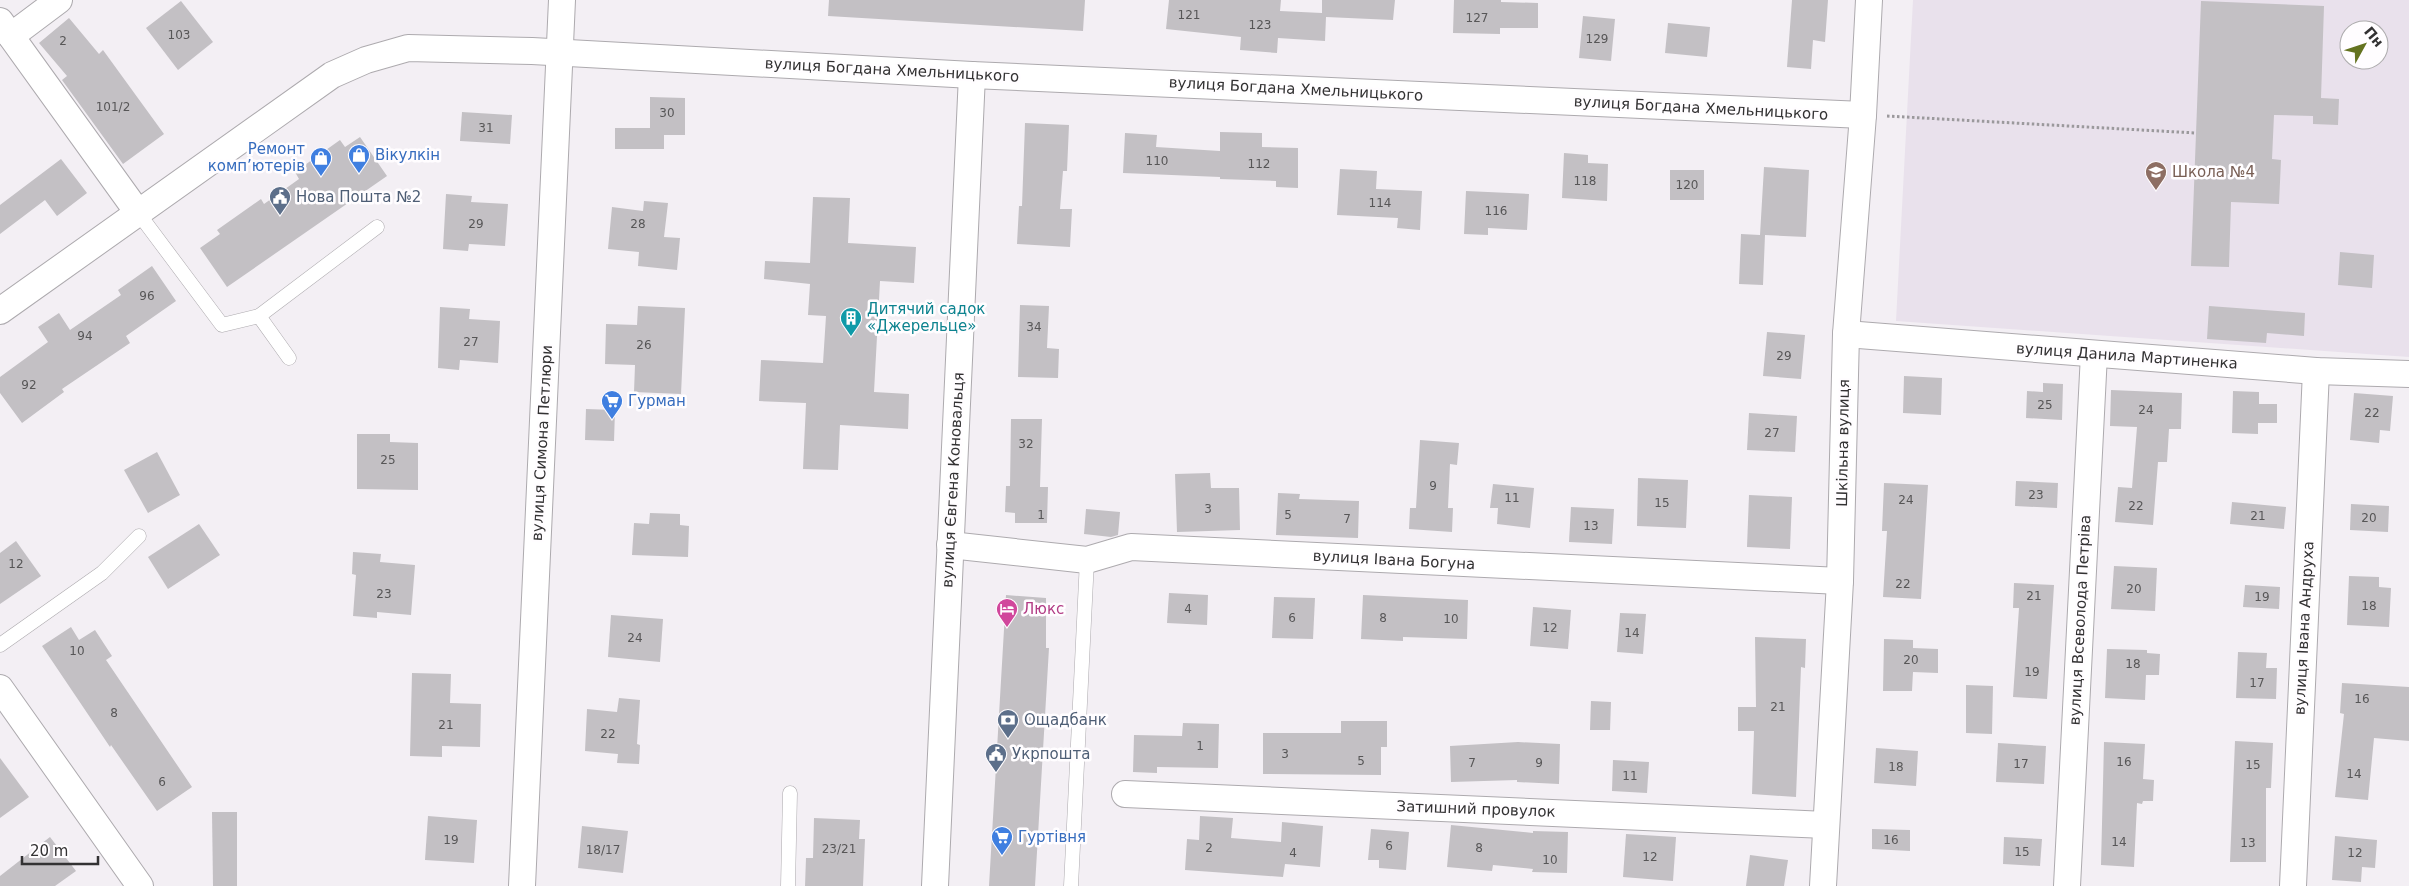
<svg xmlns="http://www.w3.org/2000/svg" width="2409" height="886" font-family="'DejaVu Sans',sans-serif">
<rect width="100%" height="100%" fill="#f3eff4"/>
<!-- built -->
<path fill="#e9e1ec" fill-rule="evenodd" d="M 1913,0 L 2409,0 L 2409,357 L 1896,321 ZM 2349,30 L 2379,30 L 2379,60 L 2349,60 Z"/>
<!-- building -->
<g fill="#c3c0c4">
<path d="M 829,0 L 1085,0 L 1083,31 L 828,16 Z"/>
<path d="M 1169,0 L 1281,0 L 1280,11 L 1322,13 L 1322,0 L 1395,0 L 1393,20 L 1326,17 L 1325,41 L 1278,38 L 1277,53 L 1240,50 L 1241,37 L 1166,29 Z"/>
<path d="M 1454,0 L 1501,0 L 1501,2 L 1538,3 L 1538,28 L 1500,28 L 1500,34 L 1453,33 Z"/>
<path d="M 1792,0 L 1828,0 L 1825,42 L 1813,40 L 1811,69 L 1787,67 Z"/>
<path d="M 181,1 L 213,42 L 178,70 L 146,28 Z"/>
<path d="M 2201,1 L 2324,6 L 2321,98 L 2339,99 L 2338,125 L 2313,124 L 2313,116 L 2274,115 L 2272,159 L 2281,160 L 2279,204 L 2231,202 L 2229,267 L 2191,266 Z"/>
<path d="M 1583,16 L 1615,19 L 1611,61 L 1579,58 Z"/>
<path d="M 69,18 L 99,54 L 103,50 L 164,134 L 123,164 L 62,80 L 67,76 L 39,43 Z"/>
<path d="M 1668,23 L 1710,27 L 1707,57 L 1665,53 Z"/>
<path d="M 650,97 L 685,98 L 685,135 L 664,135 L 664,149 L 615,149 L 615,128 L 650,128 Z"/>
<path d="M 462,112 L 512,115 L 510,144 L 460,141 Z"/>
<path d="M 1025,123 L 1069,125 L 1067,171 L 1063,171 L 1060,209 L 1072,209 L 1070,247 L 1017,244 L 1019,206 L 1022,206 Z"/>
<path d="M 1220,132 L 1262,133 L 1262,147 L 1298,148 L 1298,188 L 1276,187 L 1276,181 L 1220,179 L 1220,177 L 1123,173 L 1125,133 L 1157,135 L 1156,147 L 1220,151 Z"/>
<path d="M 360,137 L 387,176 L 227,287 L 200,248 L 220,234 L 217,230 L 261,199 L 264,204 L 299,179 L 295,172 L 340,140 L 345,147 Z"/>
<path d="M 1564,153 L 1588,155 L 1588,163 L 1608,164 L 1607,201 L 1562,198 Z"/>
<path d="M 61,159 L 87,193 L 57,216 L 45,200 L 0,234 L 0,205 Z"/>
<path d="M 1764,167 L 1809,170 L 1806,237 L 1765,235 L 1763,285 L 1739,284 L 1741,234 L 1760,235 Z"/>
<path d="M 1340,169 L 1377,171 L 1376,189 L 1422,191 L 1420,230 L 1397,228 L 1398,218 L 1337,215 Z"/>
<rect x="1670" y="170" width="34" height="30"/>
<path d="M 1466,191 L 1529,194 L 1527,230 L 1488,228 L 1488,235 L 1464,234 Z"/>
<path d="M 446,194 L 472,196 L 471,202 L 508,204 L 505,246 L 469,244 L 468,251 L 443,249 Z"/>
<path d="M 813,197 L 850,198 L 848,243 L 916,247 L 914,283 L 880,281 L 874,392 L 909,394 L 908,429 L 840,425 L 838,470 L 803,469 L 806,403 L 759,401 L 761,360 L 823,363 L 826,316 L 808,315 L 810,284 L 764,279 L 765,261 L 810,263 Z"/>
<path d="M 644,201 L 668,203 L 664,237 L 680,238 L 677,270 L 638,266 L 639,252 L 608,249 L 612,207 L 643,211 Z"/>
<path d="M 2340,252 L 2374,255 L 2372,288 L 2338,285 Z"/>
<path d="M 152,266 L 176,301 L 126,336 L 130,343 L 62,389 L 64,392 L 22,423 L 0,393 L 0,377 L 48,342 L 38,327 L 59,313 L 70,330 L 121,295 L 118,290 Z"/>
<path d="M 1020,305 L 1049,306 L 1047,348 L 1059,349 L 1058,378 L 1018,377 Z"/>
<path d="M 638,306 L 685,308 L 681,394 L 634,392 L 635,365 L 605,364 L 606,324 L 637,325 Z"/>
<path d="M 2209,306 L 2305,313 L 2304,336 L 2267,333 L 2266,343 L 2207,339 Z"/>
<path d="M 440,307 L 470,309 L 469,319 L 500,321 L 498,363 L 460,360 L 459,370 L 438,368 Z"/>
<path d="M 1767,332 L 1805,335 L 1801,379 L 1763,376 Z"/>
<path d="M 1904,376 L 1942,378 L 1941,415 L 1903,413 Z"/>
<path d="M 2043,383 L 2063,384 L 2062,420 L 2026,418 L 2027,391 L 2043,392 Z"/>
<path d="M 2111,390 L 2182,393 L 2181,429 L 2169,429 L 2167,462 L 2158,462 L 2153,525 L 2115,522 L 2118,487 L 2132,488 L 2137,427 L 2110,426 Z"/>
<path d="M 2233,391 L 2259,392 L 2259,404 L 2277,404 L 2277,423 L 2258,423 L 2258,434 L 2232,433 Z"/>
<path d="M 2354,393 L 2393,396 L 2390,431 L 2380,430 L 2379,443 L 2350,440 Z"/>
<path d="M 586,409 L 615,410 L 614,441 L 585,440 Z"/>
<path d="M 1749,413 L 1797,416 L 1795,452 L 1747,450 Z"/>
<path d="M 1011,419 L 1042,419 L 1040,487 L 1048,487 L 1047,523 L 1015,523 L 1015,513 L 1005,512 L 1006,486 L 1010,486 Z"/>
<path d="M 357,434 L 390,434 L 390,442 L 418,443 L 418,490 L 357,489 Z"/>
<path d="M 1420,440 L 1459,443 L 1457,465 L 1450,464 L 1448,508 L 1453,508 L 1452,532 L 1409,529 L 1410,508 L 1416,508 Z"/>
<path d="M 157,452 L 180,495 L 148,513 L 124,470 Z"/>
<path d="M 1210,473 L 1211,488 L 1239,488 L 1240,530 L 1177,532 L 1175,474 Z"/>
<path d="M 1638,478 L 1688,480 L 1686,528 L 1637,526 Z"/>
<path d="M 2016,481 L 2058,483 L 2057,508 L 2015,506 Z"/>
<path d="M 1884,483 L 1928,485 L 1921,599 L 1883,597 L 1887,531 L 1882,531 Z"/>
<path d="M 1493,484 L 1534,488 L 1530,528 L 1497,524 L 1498,508 L 1490,508 Z"/>
<path d="M 1278,493 L 1300,494 L 1299,499 L 1359,501 L 1358,538 L 1276,535 Z"/>
<path d="M 1749,495 L 1792,497 L 1790,549 L 1747,547 Z"/>
<path d="M 2232,502 L 2286,507 L 2284,529 L 2230,524 Z"/>
<path d="M 2351,504 L 2389,506 L 2388,532 L 2350,530 Z"/>
<path d="M 1571,507 L 1614,509 L 1612,544 L 1569,542 Z"/>
<path d="M 1086,509 L 1120,512 L 1118,535 L 1111,537 L 1084,534 Z"/>
<path d="M 650,513 L 680,514 L 680,525 L 689,526 L 688,557 L 632,555 L 634,523 L 649,524 Z"/>
<path d="M 199,524 L 220,555 L 168,589 L 148,557 Z"/>
<path d="M 16,541 L 41,576 L 0,604 L 0,553 Z"/>
<path d="M 353,552 L 381,554 L 380,562 L 415,565 L 411,615 L 377,612 L 377,618 L 353,616 L 356,575 L 352,574 Z"/>
<path d="M 2114,566 L 2157,568 L 2155,611 L 2111,609 Z"/>
<path d="M 2349,576 L 2379,577 L 2379,587 L 2391,588 L 2389,627 L 2347,625 Z"/>
<path d="M 2014,583 L 2054,585 L 2047,699 L 2013,697 L 2019,608 L 2013,608 Z"/>
<path d="M 2245,585 L 2280,587 L 2279,609 L 2243,607 Z"/>
<path d="M 1169,593 L 1208,595 L 1207,625 L 1167,623 Z"/>
<path d="M 1006,595 L 1046,598 L 1046,648 L 1049,648 L 1035,886 L 989,886 Z"/>
<path d="M 1363,595 L 1468,600 L 1467,639 L 1403,637 L 1403,641 L 1361,639 Z"/>
<path d="M 1274,597 L 1315,598 L 1313,639 L 1272,638 Z"/>
<path d="M 1533,607 L 1571,610 L 1568,649 L 1530,646 Z"/>
<path d="M 1620,613 L 1646,614 L 1643,654 L 1617,652 Z"/>
<path d="M 611,615 L 663,619 L 660,662 L 608,657 Z"/>
<path d="M 71,627 L 79,640 L 95,630 L 112,656 L 106,660 L 192,787 L 157,811 L 111,745 L 110,747 L 42,646 Z"/>
<path d="M 1755,637 L 1806,639 L 1805,668 L 1801,667 L 1796,797 L 1752,794 L 1754,731 L 1738,731 L 1738,707 L 1756,707 Z"/>
<path d="M 1884,639 L 1913,640 L 1913,648 L 1938,649 L 1938,673 L 1913,672 L 1912,691 L 1883,691 Z"/>
<path d="M 2107,649 L 2147,650 L 2147,653 L 2160,654 L 2159,675 L 2146,675 L 2145,700 L 2105,698 Z"/>
<path d="M 2238,652 L 2267,653 L 2266,668 L 2277,668 L 2276,699 L 2236,698 Z"/>
<path d="M 412,673 L 451,674 L 450,703 L 481,704 L 480,747 L 442,746 L 442,757 L 410,756 Z"/>
<path d="M 2342,683 L 2409,687 L 2409,741 L 2374,738 L 2368,800 L 2335,797 L 2344,714 L 2340,713 Z"/>
<path d="M 1966,685 L 1993,686 L 1992,734 L 1966,733 Z"/>
<path d="M 619,698 L 640,700 L 637,744 L 640,745 L 639,764 L 617,763 L 618,754 L 585,751 L 587,709 L 617,712 Z"/>
<path d="M 1591,701 L 1611,702 L 1610,730 L 1590,730 Z"/>
<path d="M 1341,721 L 1387,721 L 1387,747 L 1381,747 L 1381,775 L 1263,774 L 1263,733 L 1341,733 Z"/>
<path d="M 1183,723 L 1219,724 L 1218,768 L 1157,767 L 1157,773 L 1133,772 L 1134,735 L 1182,736 Z"/>
<path d="M 2235,741 L 2273,743 L 2271,788 L 2266,788 L 2266,862 L 2230,862 Z"/>
<path d="M 1518,742 L 1560,744 L 1559,784 L 1517,782 L 1517,780 L 1451,782 L 1450,746 Z"/>
<path d="M 2104,742 L 2145,744 L 2143,779 L 2154,780 L 2153,801 L 2143,801 L 2142,804 L 2137,803 L 2134,867 L 2101,865 Z"/>
<path d="M 1998,743 L 2046,746 L 2044,784 L 1996,782 Z"/>
<path d="M 1876,748 L 1918,751 L 1916,786 L 1874,783 Z"/>
<path d="M 0,758 L 29,797 L 0,818 Z"/>
<path d="M 1613,760 L 1649,762 L 1647,793 L 1612,791 Z"/>
<path d="M 212,812 L 237,812 L 237,886 L 213,886 Z"/>
<path d="M 428,816 L 477,820 L 474,863 L 425,860 Z"/>
<path d="M 1200,816 L 1233,818 L 1231,838 L 1281,842 L 1282,822 L 1323,826 L 1320,867 L 1285,864 L 1283,877 L 1185,870 L 1187,839 L 1199,840 Z"/>
<path d="M 814,818 L 860,820 L 859,839 L 865,839 L 863,886 L 805,886 L 806,858 L 813,858 Z"/>
<path d="M 1451,825 L 1533,833 L 1533,831 L 1568,832 L 1567,873 L 1532,872 L 1533,869 L 1493,865 L 1492,871 L 1447,867 Z"/>
<path d="M 582,826 L 628,831 L 623,873 L 578,868 Z"/>
<path d="M 1371,829 L 1409,832 L 1406,870 L 1379,868 L 1379,860 L 1368,860 Z"/>
<path d="M 1872,829 L 1910,830 L 1910,851 L 1872,849 Z"/>
<path d="M 1626,834 L 1676,837 L 1673,881 L 1623,877 Z"/>
<path d="M 2335,836 L 2377,840 L 2375,868 L 2362,867 L 2361,882 L 2332,880 Z"/>
<path d="M 50,837 L 76,871 L 55,886 L 0,886 L 0,876 Z"/>
<path d="M 2004,837 L 2042,839 L 2040,866 L 2003,864 Z"/>
<path d="M 1750,855 L 1788,860 L 1784,886 L 1746,886 Z"/>
</g>
<g fill="none" stroke-linecap="round" stroke-linejoin="round">
<!-- lane casing -->
<g stroke="#adaaae" stroke-width="15">
<g id="lane">
<path d="M 139,214 L 222,325 L 259,316 L 289,358"/>
<path d="M 259,316 L 377,227"/>
<path d="M 0,645 L 102,573 L 139,536"/>
<path d="M 788,886 L 790,793"/>
<path d="M 1071,886 L 1087,560"/>
</g>
</g>
<!-- street casing -->
<g stroke="#adaaae" stroke-width="28">
<g id="street">
<path d="M 0,21 L 139,214"/>
<path d="M 11,36 L 59,0"/>
<path d="M 0,311 L 332,75 L 366,60 L 408,48 L 532,51 L 972,75 L 1863,115"/>
<path d="M 1846,334 L 2316,371 L 2409,374"/>
<path d="M 950,545 L 1087,560 L 1131,547 L 1840,581"/>
<path d="M 0,688 L 140,886"/>
<path d="M 1125,794 L 1826,825"/>
<path d="M 522,886 L 562,0"/>
<path d="M 935,886 L 972,75"/>
<path d="M 1823,886 L 1840,581 L 1846,334 L 1863,115 L 1869,0"/>
<path d="M 2067,886 L 2094,354"/>
<path d="M 2293,886 L 2316,371"/>
</g>
</g>
<!-- path -->
<path stroke="#9b999c" stroke-width="3" stroke-dasharray="2.5 2.5" stroke-linecap="butt" d="M 1887,116 L 2196,133"/>
<!-- lane -->
<use href="#lane" stroke="#fff" stroke-width="14"/>
<!-- street -->
<use href="#street" stroke="#fff" stroke-width="26"/>
</g>
<!-- icons -->
<defs>
<g id="shop-pin" transform="scale(1.125)"><path d="M0 17L-7.5 6A9.5 9.5 0 1 1 7.5 6Z" fill="#3f7fe0" stroke="#fffdff"/><path d="M-5-2.5h2.3a2.7 3.5 0 0 1 5.4 0H5L5.5 6h-11ZM-1.5-2.5h3a1.5 2.3 0 0 0-3 0Z" fill="#fff"/></g>
<g id="school-pin" transform="scale(1.125)"><path d="M0 17L-7.5 6A9.5 9.5 0 1 1 7.5 6Z" fill="#8d6e63" stroke="#fffdff"/><path d="M0-5L7-2L0 1L-7-2ZM-4 1L0 2.5L4 1V4Q0 6-4 4Z" fill="#fff"/></g>
<g id="civic-pin" transform="scale(1.125)"><path d="M0 17L-7.5 6A9.5 9.5 0 1 1 7.5 6Z" fill="#5c6f8a" stroke="#fffdff"/><path d="M-.6-6.5H3V-4.5H.6V-3L4-1V1h2V6H-6V1h2V-1L-.6-3ZM-1.2 2.5V6h2.4V2.5Z" fill="#fff"/></g>
<g id="building-pin" transform="scale(1.125)"><path d="M0 17L-7.5 6A9.5 9.5 0 1 1 7.5 6Z" fill="#0f9aa8" stroke="#fffdff"/><path d="M-4-6H4V6H1V3H-1V6H-4ZM-2.5-4.3h1.7v1.8h-1.7ZM.8-4.3h1.7v1.8H.8ZM-2.5-1h1.7V.8h-1.7ZM.8-1h1.7V.8H.8Z" fill="#fff"/></g>
<g id="supermarket-pin" transform="scale(1.125)"><path d="M0 17L-7.5 6A9.5 9.5 0 1 1 7.5 6Z" fill="#3f7fe0" stroke="#fffdff"/><path d="M-6-5.5h2.5l.6 2H6L4.5 2H-2.5L-4.4-4H-6ZM-1.5 3.2a1.3 1.3 0 1 0 .1 0ZM3 3.2a1.3 1.3 0 1 0 .1 0Z" fill="#fff"/></g>
<g id="hotel-pin" transform="scale(1.125)"><path d="M0 17L-7.5 6A9.5 9.5 0 1 1 7.5 6Z" fill="#d1479c" stroke="#fffdff"/><path d="M-6-4.5h1.5V1H6V5H4.5V3h-9V5H-6ZM-4 0a1.8 1.8 0 1 1 3.6 0ZM.5 0V-2.5h3Q6-2.5 6 0Z" fill="#fff"/></g>
<g id="bank-pin" transform="scale(1.125)"><path d="M0 17L-7.5 6A9.5 9.5 0 1 1 7.5 6Z" fill="#5c6f8a" stroke="#fffdff"/><path d="M-6-4H6V4H-6ZM0-2.3a2.3 2.3 0 1 0 0 4.6a2.3 2.3 0 1 0 0-4.6Z" fill="#fff"/></g>
</defs>
<g fill-rule="evenodd">
<use href="#shop-pin" x="359" y="155"/>
<use href="#shop-pin" x="321" y="158"/>
<use href="#school-pin" x="2156" y="172"/>
<use href="#civic-pin" x="280" y="197"/>
<use href="#building-pin" x="851" y="318"/>
<use href="#supermarket-pin" x="612" y="401"/>
<use href="#hotel-pin" x="1007" y="609"/>
<use href="#bank-pin" x="1008" y="720"/>
<use href="#civic-pin" x="996" y="754"/>
<use href="#supermarket-pin" x="1002" y="837"/>
</g>
<g text-anchor="middle" stroke-width="5" stroke-linejoin="round" paint-order="stroke">
<!-- number labels -->
<g font-size="12" fill="#575657">
<text x="1189" y="19">121</text>
<text x="1477" y="22">127</text>
<text x="1260" y="29">123</text>
<text x="179" y="39">103</text>
<text x="1597" y="43">129</text>
<text x="63" y="45">2</text>
<text x="113" y="111">101/2</text>
<text x="667" y="117">30</text>
<text x="486" y="132">31</text>
<text x="1157" y="165">110</text>
<text x="1259" y="168">112</text>
<text x="1585" y="185">118</text>
<text x="1687" y="189">120</text>
<text x="1380" y="207">114</text>
<text x="1496" y="215">116</text>
<text x="476" y="228">29</text>
<text x="638" y="228">28</text>
<text x="147" y="300">96</text>
<text x="1034" y="331">34</text>
<text x="85" y="340">94</text>
<text x="471" y="346">27</text>
<text x="644" y="349">26</text>
<text x="1784" y="360">29</text>
<text x="29" y="389">92</text>
<text x="2045" y="409">25</text>
<text x="2146" y="414">24</text>
<text x="2372" y="417">22</text>
<text x="1772" y="437">27</text>
<text x="1026" y="448">32</text>
<text x="388" y="464">25</text>
<text x="1433" y="490">9</text>
<text x="2036" y="499">23</text>
<text x="1512" y="502">11</text>
<text x="1906" y="504">24</text>
<text x="1662" y="507">15</text>
<text x="2136" y="510">22</text>
<text x="1208" y="513">3</text>
<text x="1041" y="519">1</text>
<text x="1288" y="519">5</text>
<text x="2258" y="520">21</text>
<text x="2369" y="522">20</text>
<text x="1347" y="523">7</text>
<text x="1591" y="530">13</text>
<text x="16" y="568">12</text>
<text x="1903" y="588">22</text>
<text x="2134" y="593">20</text>
<text x="384" y="598">23</text>
<text x="2034" y="600">21</text>
<text x="2262" y="601">19</text>
<text x="2369" y="610">18</text>
<text x="1188" y="613">4</text>
<text x="1292" y="622">6</text>
<text x="1383" y="622">8</text>
<text x="1451" y="623">10</text>
<text x="1550" y="632">12</text>
<text x="1632" y="637">14</text>
<text x="635" y="642">24</text>
<text x="77" y="655">10</text>
<text x="1911" y="664">20</text>
<text x="2133" y="668">18</text>
<text x="2032" y="676">19</text>
<text x="2257" y="687">17</text>
<text x="2362" y="703">16</text>
<text x="1778" y="711">21</text>
<text x="114" y="717">8</text>
<text x="446" y="729">21</text>
<text x="608" y="738">22</text>
<text x="1200" y="750">1</text>
<text x="1285" y="758">3</text>
<text x="1361" y="765">5</text>
<text x="2124" y="766">16</text>
<text x="1472" y="767">7</text>
<text x="1539" y="767">9</text>
<text x="2021" y="768">17</text>
<text x="2253" y="769">15</text>
<text x="1896" y="771">18</text>
<text x="2354" y="778">14</text>
<text x="1630" y="780">11</text>
<text x="162" y="786">6</text>
<text x="451" y="844">19</text>
<text x="1891" y="844">16</text>
<text x="2119" y="846">14</text>
<text x="2248" y="847">13</text>
<text x="1389" y="850">6</text>
<text x="1209" y="852">2</text>
<text x="1479" y="852">8</text>
<text x="839" y="853">23/21</text>
<text x="603" y="854">18/17</text>
<text x="2022" y="856">15</text>
<text x="1293" y="857">4</text>
<text x="2355" y="857">12</text>
<text x="1650" y="861">12</text>
<text x="1550" y="864">10</text>
</g>
<!-- street labels -->
<g font-size="15" fill="#333233" stroke="#fffdff">
<text transform="translate(892 70) rotate(3)" y="5">вулиця Богдана Хмельницького</text>
<text transform="translate(1296 89) rotate(3)" y="5">вулиця Богдана Хмельницького</text>
<text transform="translate(1701 108) rotate(3)" y="5">вулиця Богдана Хмельницького</text>
<text transform="translate(2127 356) rotate(4)" y="5">вулиця Данила Мартиненка</text>
<text transform="translate(542 443) rotate(-87)" y="5">вулиця Симона Петлюри</text>
<text transform="translate(1843 443) rotate(-89)" y="5">Шкільна вулиця</text>
<text transform="translate(953 480) rotate(-87)" y="5">вулиця Євгена Коновальця</text>
<text transform="translate(1394 560) rotate(3)" y="5">вулиця Івана Богуна</text>
<text transform="translate(2080 620) rotate(-87)" y="5">вулиця Всеволода Петріва</text>
<text transform="translate(2304 628) rotate(-87)" y="5">вулиця Івана Андруха</text>
<text transform="translate(1476 809) rotate(2)" y="5">Затишний провулок</text>
</g>
<!-- shop labels -->
<g font-size="15" fill="#366cbe" stroke="#fffdff" text-anchor="start">
<text x="305" y="154" text-anchor="end">Ремонт<tspan x="305" dy="17">комп’ютерів</tspan></text>
<text x="375" y="160">Вікулкін</text>
<text x="628" y="406">Гурман</text>
<text x="1018" y="842">Гуртівня</text>
</g>
<!-- education labels -->
<g font-size="15" fill="#785e54" stroke="#fffdff" text-anchor="start">
<text x="2172" y="177">Школа №4</text>
</g>
<!-- service labels -->
<g font-size="15" fill="#4e5e75" stroke="#fffdff" text-anchor="start">
<text x="296" y="202">Нова Пошта №2</text>
<text x="1024" y="725">Ощадбанк</text>
<text x="1012" y="759">Укрпошта</text>
</g>
<!-- culture labels -->
<g font-size="15" fill="#0d838f" stroke="#fffdff" text-anchor="start">
<text x="867" y="314">Дитячий садок<tspan x="867" dy="17">«Джерельце»</tspan></text>
</g>
<!-- hotel labels -->
<g font-size="15" fill="#b23c85" stroke="#fffdff" text-anchor="start">
<text x="1023" y="614">Люкс</text>
</g>
</g>
<!-- north arrow -->
<g transform="translate(2364 45) rotate(50)"><circle r="24" fill="#fffdff" stroke="#adacad"/>
<path d="M0-4L9 19L0 12L-9 19Z" fill="#647320"/>
<text y="-8" font-size="14" font-weight="bold" text-anchor="middle" fill="#333233">Пн</text>
</g>
<!-- scale -->
<path d="M22 856v8h76v-8" fill="none" stroke="#333233" stroke-width="2.5"/>
<text x="30" y="856" font-size="15" fill="#333233" stroke="#fffdff" stroke-width="4" paint-order="stroke">20 m</text>
</svg>
